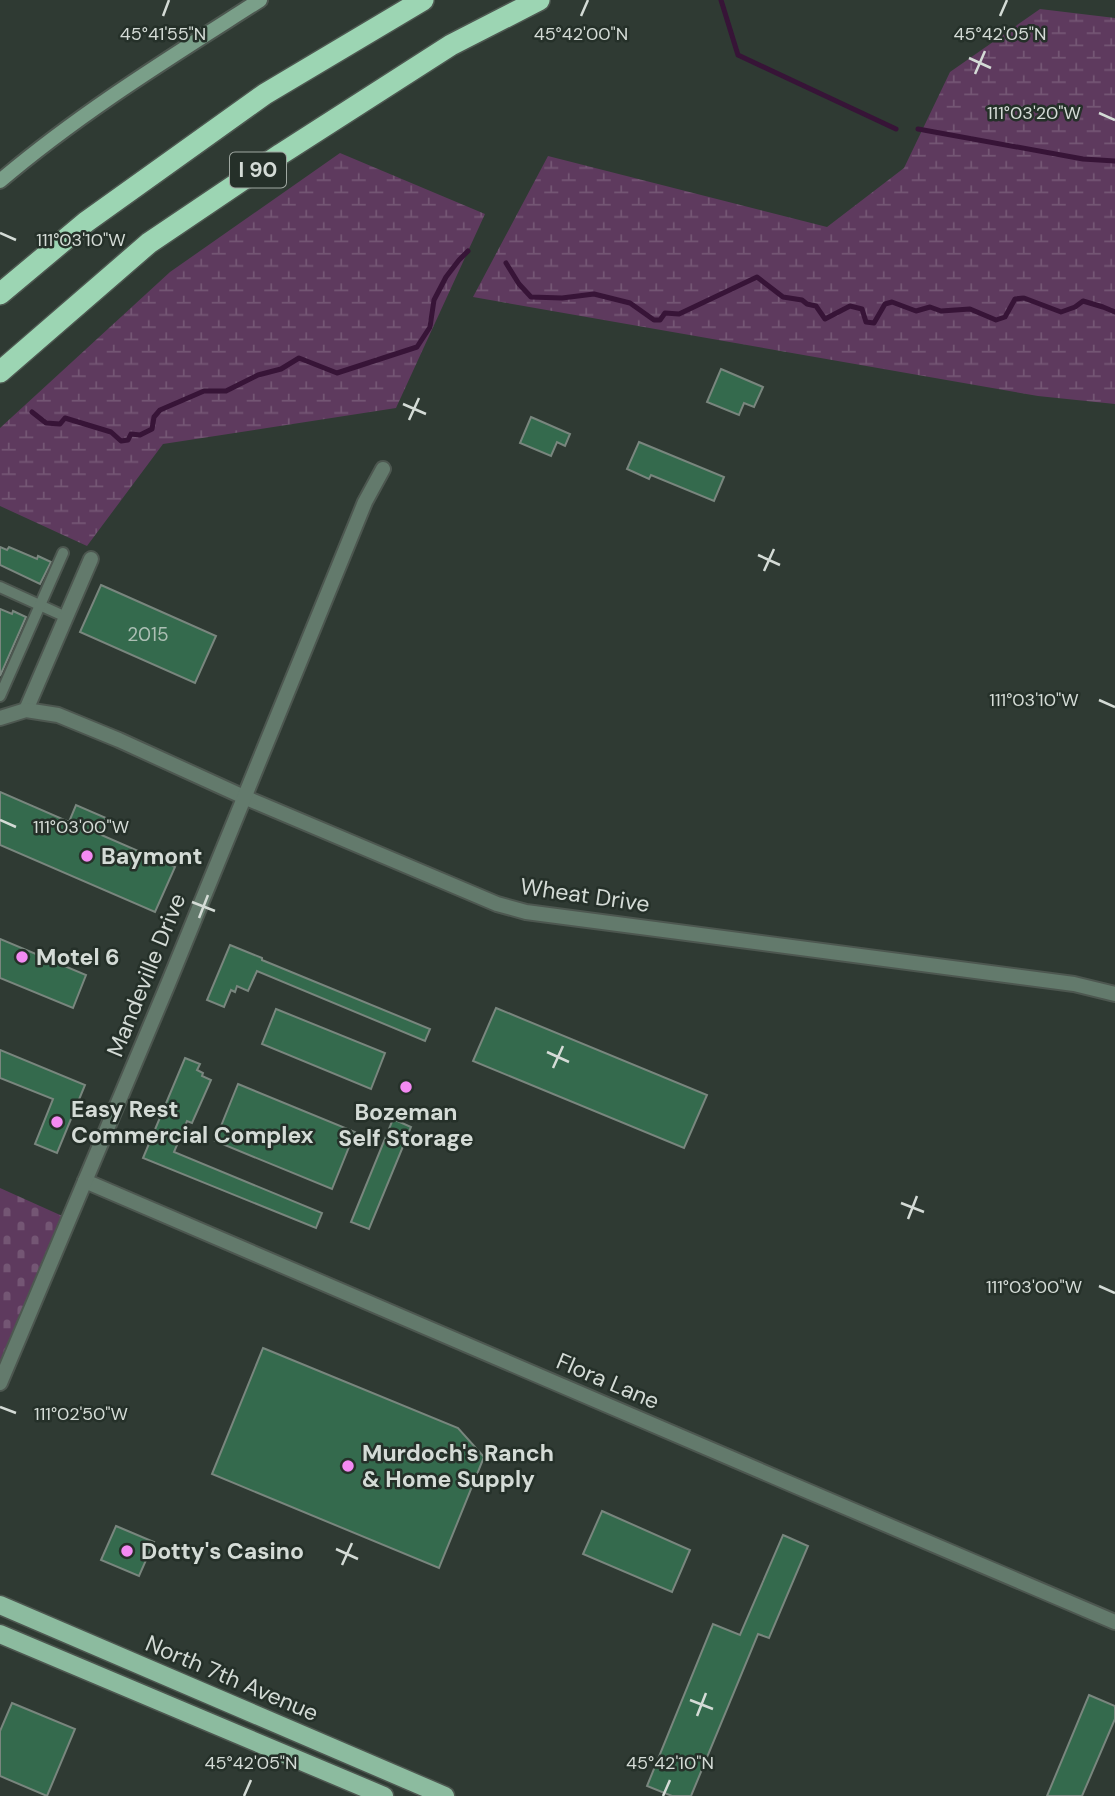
<svg xmlns="http://www.w3.org/2000/svg" width="1115" height="1796" font-family="'DM Sans',sans-serif">
<defs>
<pattern id="wetland-marsh" width="20" height="14" patternUnits="userSpaceOnUse" patternTransform="scale(1.75)"><rect width="20" height="14" fill="#5e3a5e"/><path d="M1 5h8M5 5V1M11 12h8M15 12V8" fill="none" stroke="#745674"/></pattern>
<pattern id="cemetery-stones" width="16" height="16" patternUnits="userSpaceOnUse" patternTransform="scale(1.75)"><rect width="16" height="16" fill="#5e3a5e"/><path d="M2 7V4a2 2 0 0 1 4 0v3zM10 15v-3a2 2 0 0 1 4 0v3z" fill="#745674"/></pattern>
</defs>
<rect width="100%" height="100%" fill="#2f3a33"/>
<!-- wetland -->
<g fill="url(#wetland-marsh)">
<path d="M 1040,9 L 1115,18 L 1115,404 L 1038,396 L 473,297 L 548,156 L 827,227 L 904,168 L 950,72 Z"/>
<path d="M 340,153 L 485,214 L 396,408 L 163,444 L 87,546 L 0,506 L 0,428 L 170,272 Z"/>
</g>
<!-- cemetery -->
<path fill="url(#cemetery-stones)" d="M 0,1188 L 69,1219 L 0,1384 Z"/>
<g fill="none" stroke-linecap="round" stroke-linejoin="round">
<!-- stream -->
<g stroke="#371437" stroke-width="5">
<path d="M 721,0 L 738,55 L 896,129"/>
<path d="M 918,129 L 1083,159 L 1115,161"/>
<path d="M 506,263 L 519,284 L 531,297 L 562,298 L 594,294 L 630,303 L 654,320 L 660,320 L 665,313 L 679,314 L 757,277 L 783,297 L 802,300 L 807,304 L 816,306 L 825,319 L 850,306 L 862,309 L 866,322 L 874,323 L 885,304 L 892,302 L 916,311 L 930,307 L 941,311 L 970,309 L 996,320 L 1005,317 L 1015,299 L 1024,298 L 1061,312 L 1075,307 L 1083,301 L 1103,307 L 1115,312"/>
<path d="M 32,412 L 46,423 L 60,424 L 65,418 L 111,432 L 121,441 L 128,440 L 131,434 L 140,435 L 152,429 L 154,417 L 160,410 L 204,391 L 226,391 L 258,375 L 281,369 L 299,358 L 337,373 L 417,347 L 430,327 L 434,300 L 446,277 L 459,260 L 468,251"/>
</g>
</g>
<!-- building -->
<g fill="#346a4d" stroke="#79867e" stroke-width="2">
<path d="M 721,369 L 763,387 L 754,407 L 744,403 L 739,415 L 707,402 Z"/>
<path d="M 531,417 L 570,434 L 565,446 L 557,442 L 551,456 L 520,443 Z"/>
<path d="M 639,442 L 724,477 L 714,501 L 651,475 L 649,479 L 627,469 Z"/>
<path d="M 0,547 L 7,550 L 9,547 L 37,559 L 38,556 L 51,562 L 40,584 L 0,565 Z"/>
<path d="M 101,585 L 216,636 L 195,683 L 80,632 Z"/>
<path d="M 0,609 L 12,614 L 13,611 L 26,617 L 0,676 Z"/>
<path d="M 0,792 L 69,822 L 76,805 L 106,818 L 99,834 L 175,867 L 155,912 L 0,845 Z"/>
<path d="M 0,939 L 86,975 L 73,1008 L 0,978 Z"/>
<path d="M 230,945 L 262,958 L 262,960 L 430,1029 L 425,1041 L 257,971 L 248,991 L 237,986 L 235,992 L 231,990 L 224,1007 L 207,1000 Z"/>
<path d="M 496,1008 L 707,1095 L 684,1148 L 473,1061 Z"/>
<path d="M 276,1009 L 385,1053 L 371,1089 L 262,1044 Z"/>
<path d="M 0,1050 L 85,1085 L 57,1153 L 35,1144 L 53,1099 L 0,1078 Z"/>
<path d="M 185,1058 L 200,1064 L 197,1070 L 203,1073 L 202,1076 L 211,1080 L 192,1123 L 187,1121 L 174,1152 L 322,1213 L 316,1228 L 143,1158 Z"/>
<path d="M 238,1084 L 355,1132 L 332,1189 L 215,1141 Z"/>
<path d="M 393,1119 L 411,1127 L 369,1229 L 351,1222 Z"/>
<path d="M 263,1348 L 458,1428 L 484,1457 L 439,1568 L 212,1474 Z"/>
<path d="M 602,1511 L 690,1550 L 672,1592 L 583,1554 Z"/>
<path d="M 116,1526 L 154,1542 L 139,1576 L 101,1560 Z"/>
<path d="M 783,1535 L 808,1546 L 769,1638 L 758,1634 L 691,1796 L 672,1796 L 647,1786 L 713,1624 L 740,1635 Z"/>
<path d="M 1089,1695 L 1115,1706 L 1115,1719 L 1082,1796 L 1047,1796 Z"/>
<path d="M 12,1703 L 75,1729 L 47,1796 L 0,1776 L 0,1731 Z"/>
</g>
<g fill="none" stroke-linecap="round" stroke-linejoin="round">
<!-- pedestrian casing -->
<g stroke="#4d5750" stroke-width="14">
<g id="pedestrian">
<path d="M 0,587 L 66,617"/>
<path d="M 0,696 L 63,553"/>
</g>
</g>
<!-- minor casing -->
<g stroke="#4d5750" stroke-width="18">
<g id="minor">
<path d="M 26,710 L 91,559"/>
<path d="M 0,718 L 26,710 L 58,715 L 119,740 L 244,797 L 497,904 L 526,912 L 1074,984 L 1115,994"/>
<path d="M 85,1181 L 798,1487 L 1115,1622"/>
<path d="M 0,1383 L 168,984 L 365,502 L 383,469"/>
</g>
</g>
<!-- secondary casing -->
<g stroke="#4d5750" stroke-width="18">
<path id="secondary" d="M 0,181 C 81,112 171,57 260,0"/>
</g>
<!-- primary casing -->
<g stroke="#4d5750" stroke-width="21">
<g id="primary">
<path d="M 0,1605 L 445,1796"/>
<path d="M 0,1634 L 384,1796"/>
</g>
</g>
<!-- motorway casing -->
<g stroke="#4d5750" stroke-width="24">
<g id="motorway">
<path d="M 0,294 L 86,222 L 265,94 L 423,0"/>
<path d="M 0,372 L 149,243 L 281,154 L 451,45 L 539,0"/>
</g>
</g>
<!-- pedestrian -->
<use href="#pedestrian" stroke="#637a6c" stroke-width="10"/>
<!-- minor -->
<use href="#minor" stroke="#637a6c" stroke-width="14"/>
<!-- secondary -->
<use href="#secondary" stroke="#7a9f89" stroke-width="14"/>
<!-- primary -->
<use href="#primary" stroke="#8cbb9f" stroke-width="18"/>
<!-- motorway -->
<use href="#motorway" stroke="#9cd5b3" stroke-width="21"/>
</g>
<!-- ticks -->
<path fill="none" stroke="#d4dbd6" stroke-width="2.5" d="M 163,16 L 169,0M 581,16 L 588,0M 1000,16 L 1007,0M 969,58 L 991,68M 975,74 L 985,51M 1099,113 L 1115,120M 0,233 L 16,240M 403,404 L 426,414M 409,420 L 419,398M 758,555 L 780,565M 764,571 L 774,549M 1099,700 L 1115,707M 0,820 L 16,827M 192,902 L 215,911M 199,918 L 208,895M 547,1052 L 569,1062M 553,1068 L 563,1046M 901,1203 L 924,1212M 908,1219 L 917,1196M 1099,1286 L 1115,1293M 0,1407 L 16,1413M 336,1549 L 358,1559M 342,1565 L 352,1543M 690,1700 L 713,1709M 697,1716 L 706,1693M 244,1796 L 251,1780M 663,1796 L 670,1780"/>
<!-- markers -->
<g fill="#f38af2" stroke="#253029" stroke-width="2.5">
<circle cx="87" cy="856" r="7"/>
<circle cx="22" cy="957" r="7"/>
<circle cx="406" cy="1087" r="7"/>
<circle cx="57" cy="1122" r="7"/>
<circle cx="348" cy="1466" r="7"/>
<circle cx="127" cy="1551" r="7"/>
</g>
<g text-anchor="middle" stroke-width="5" stroke-linejoin="round" paint-order="stroke">
<!-- number labels -->
<g font-size="19" fill="#acbfb4">
<text x="148" y="641">2015</text>
</g>
<!-- shield labels -->
<rect fill="#253029" stroke="#a0a8a2" stroke-width="2" x="230" y="152.5" width="56" height="35" rx="5"/>
<g font-size="21" font-weight="bold" fill="#d4dbd6">
<text x="258" y="177">I 90</text>
</g>
<!-- poi labels -->
<g font-size="23" font-weight="bold" fill="#d4dbd6" stroke="#253029" text-anchor="start">
<text x="101" y="864">Baymont</text>
<text x="36" y="965">Motel 6</text>
<text x="71" y="1117">Easy Rest<tspan x="71" dy="26">Commercial Complex</tspan></text>
<text x="406" y="1120" text-anchor="middle">Bozeman<tspan x="406" dy="26">Self Storage</tspan></text>
<text x="362" y="1461">Murdoch's Ranch<tspan x="362" dy="26">&amp; Home Supply</tspan></text>
<text x="141" y="1559">Dotty's Casino</text>
</g>
<!-- street labels -->
<g font-size="23" fill="#d4dbd6" stroke="#253029">
<text transform="translate(585 895) rotate(8)" y="8">Wheat Drive</text>
<text transform="translate(146 975) rotate(-68)" y="8">Mandeville Drive</text>
<text transform="translate(608 1381) rotate(23)" y="8">Flora Lane</text>
<text transform="translate(232 1678) rotate(23)" y="8">North 7th Avenue</text>
</g>
</g>
<g font-size="18" text-anchor="middle" fill="#d4dbd6" stroke="#253029" stroke-width="5" stroke-linejoin="round" paint-order="stroke">
<text x="163" y="40">45°41'55"N</text>
<text x="581" y="40">45°42'00"N</text>
<text x="1000" y="40">45°42'05"N</text>
<text x="1034" y="119">111°03'20"W</text>
<text x="81" y="246">111°03'10"W</text>
<text x="1034" y="706">111°03'10"W</text>
<text x="81" y="833">111°03'00"W</text>
<text x="1034" y="1293">111°03'00"W</text>
<text x="81" y="1420">111°02'50"W</text>
<text x="251" y="1769">45°42'05"N</text>
<text x="670" y="1769">45°42'10"N</text>
</g>
</svg>
